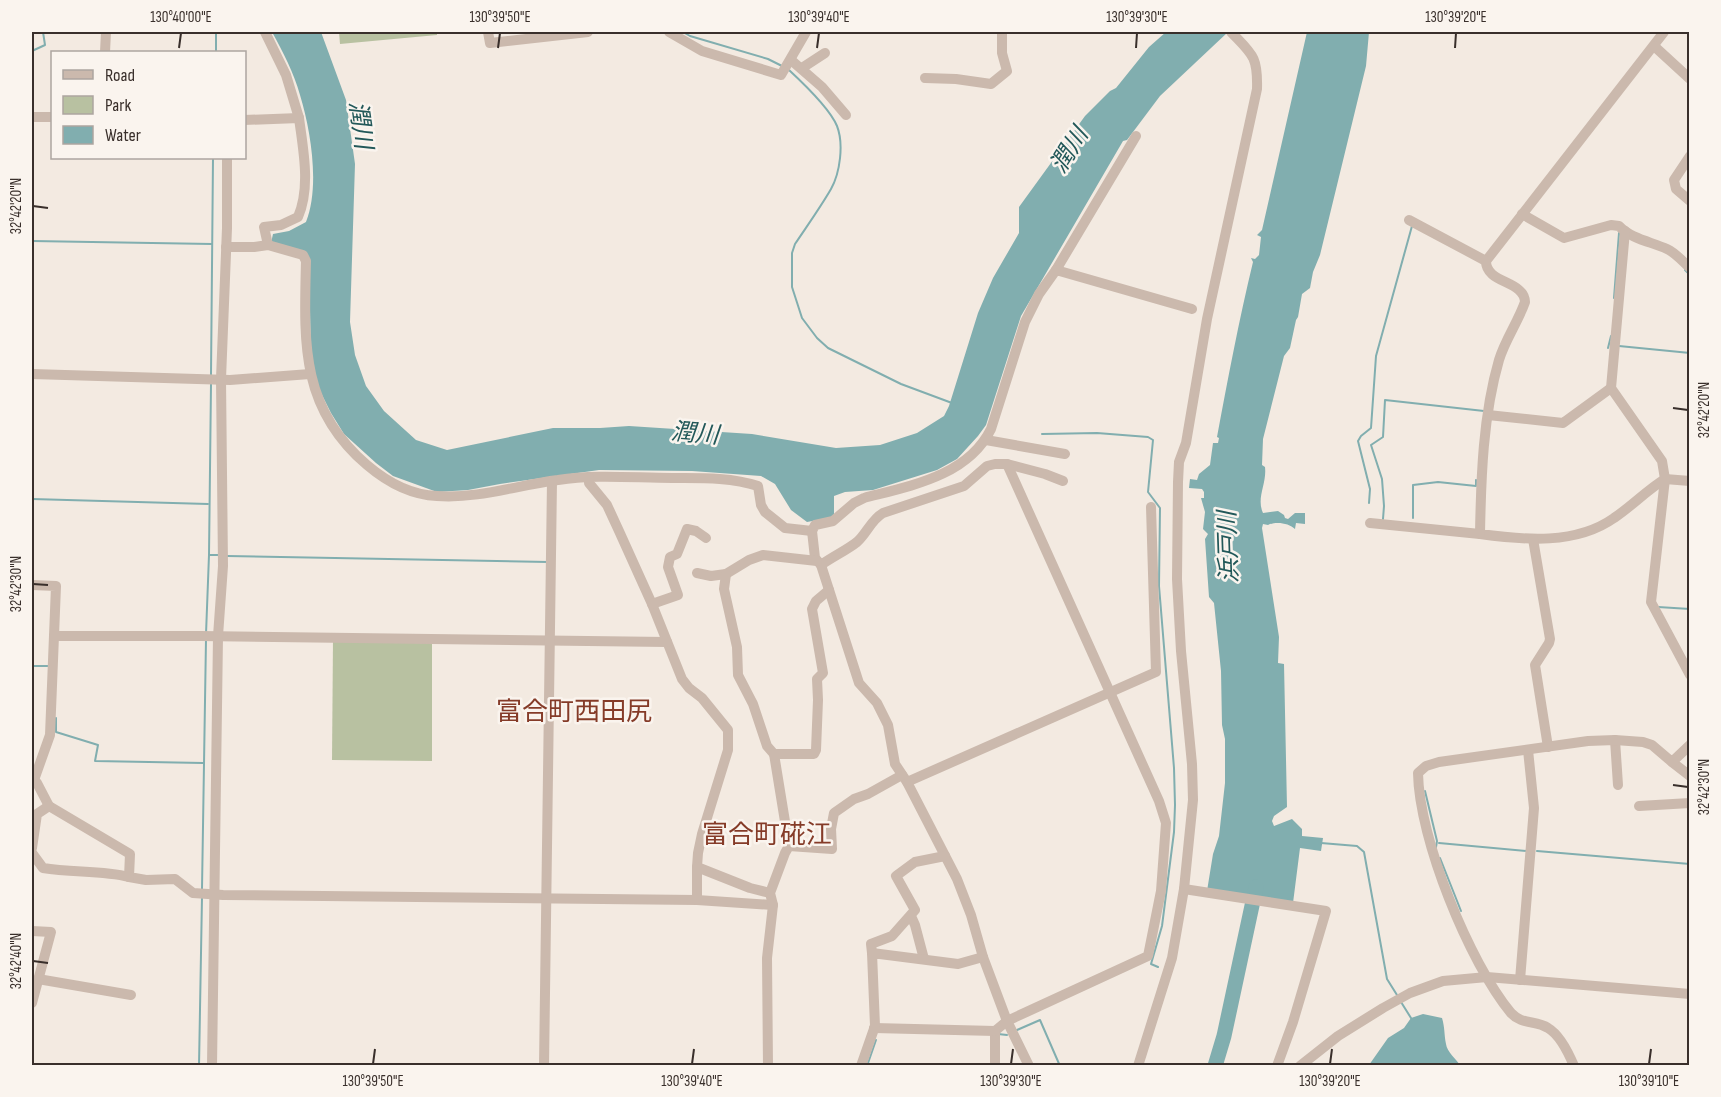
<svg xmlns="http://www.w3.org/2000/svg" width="1721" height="1097" font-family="'Sofia Sans Condensed','Noto Sans JP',sans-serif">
<rect width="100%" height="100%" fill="#f3eae1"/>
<!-- green -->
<g fill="#b8c1a1">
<path d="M 339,32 L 437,32 L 437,35 L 340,44 Z"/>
<path d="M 333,640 L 432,641 L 432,761 L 332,760 Z"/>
</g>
<!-- water -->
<g fill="#81aeaf">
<path d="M 272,32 L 321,32 L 346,100 L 355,164 L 350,322 L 355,355 L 366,386 L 384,411 L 416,440 L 447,450 L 553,428 L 600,428 L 629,426 L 752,434 L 836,448 L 880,445 L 917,433 L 944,416 L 949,406 L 978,313 L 993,278 L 1019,233 L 1019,207 L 1085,116 L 1110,91 L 1116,88 L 1149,47 L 1166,32 L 1228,32 L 1160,96 L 1127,140 L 1123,141 L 1021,316 L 986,425 L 978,436 L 957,459 L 937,470 L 873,490 L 845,492 L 834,496 L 834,517 L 807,522 L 791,510 L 775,484 L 761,476 L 692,471 L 599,470 L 500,484 L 468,490 L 437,492 L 393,476 L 376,463 L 344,434 L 331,413 L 319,389 L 311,362 L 309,259 L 271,243 L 273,234 L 289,231 L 306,222 C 320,187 311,131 300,95 C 294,73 283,52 272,32 Z"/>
<path d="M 1307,32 L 1369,32 L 1366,66 L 1320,255 L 1313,272 L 1310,288 L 1302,294 L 1298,317 L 1296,320 L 1290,348 L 1284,356 L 1263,439 L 1262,465 L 1265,467 C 1267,484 1256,498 1263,513 L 1278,511 L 1284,515 L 1285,518 L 1288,519 L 1295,513 L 1305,513 L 1305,524 L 1296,523 L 1295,529 C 1289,523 1276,521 1268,525 L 1263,524 L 1262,528 L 1279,637 L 1278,663 L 1284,664 L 1287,807 L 1274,816 L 1272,821 L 1274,826 L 1292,819 L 1302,829 L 1302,836 L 1323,838 L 1321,851 L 1300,848 L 1293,903 L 1207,891 L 1213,854 L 1219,836 L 1225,783 L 1225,739 L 1222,725 L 1221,671 L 1214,603 L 1209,597 L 1205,539 L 1208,534 L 1203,529 L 1205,512 L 1201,498 L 1204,498 L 1204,492 L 1202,489 L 1189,488 L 1190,479 L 1197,480 L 1199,474 L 1210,465 L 1213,443 L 1218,443 L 1219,438 L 1217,437 C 1228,378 1239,320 1253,262 L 1251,258 L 1255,259 L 1259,255 L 1261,237 L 1257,235 L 1262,230 Z"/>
<path d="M 1423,1014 L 1442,1018 C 1445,1028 1444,1034 1446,1044 C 1447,1052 1456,1059 1460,1065 L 1369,1065 L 1388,1038 L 1404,1028 L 1411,1018 Z"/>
</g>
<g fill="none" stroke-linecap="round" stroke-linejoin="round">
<!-- stream -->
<g stroke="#81aeaf" stroke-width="2">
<path d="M 683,32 L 690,36 L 768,59 L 782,66"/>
<path d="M 32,51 L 45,45 L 43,32"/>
<path d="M 216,52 L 216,32"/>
<path d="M 789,70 C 803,83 830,109 837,126 C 844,144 840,173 831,189 C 820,208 807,226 795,244 L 792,253 L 792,287 L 802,318 L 817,338 L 828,348 L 901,384 L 952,403"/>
<path d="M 32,241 L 212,244"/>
<path d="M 1685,270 L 1690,275"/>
<path d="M 1614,298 L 1619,233"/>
<path d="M 1619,346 L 1690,353"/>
<path d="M 1608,348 L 1611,336"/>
<path d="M 211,375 L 213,158"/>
<path d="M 211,384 L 209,555 L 218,555"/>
<path d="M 1042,434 L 1097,433 L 1148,437 L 1153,440 L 1148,492 L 1160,508 L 1159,586 L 1174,768 L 1175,805 L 1174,832 L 1162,926 L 1151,964 L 1158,967"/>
<path d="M 32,499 L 208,504"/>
<path d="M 1369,503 L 1370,489 L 1358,441 L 1361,436 L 1371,428 L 1376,356 L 1412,226"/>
<path d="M 1413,518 L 1413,485 L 1438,482 L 1476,486 L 1476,480"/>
<path d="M 1383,519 L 1384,506 L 1382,479 L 1371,445 L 1383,437 L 1385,400 L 1484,411"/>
<path d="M 227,556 L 548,562"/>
<path d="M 1658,607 L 1690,609"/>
<path d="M 206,634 L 209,555"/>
<path d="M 32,666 L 49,666"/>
<path d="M 56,718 L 56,732 L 98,745 L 95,761 L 203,763"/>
<path d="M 1425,791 L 1437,841 L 1436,847"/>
<path d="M 1321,843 L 1357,846 L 1364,852 L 1387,979 L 1397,995"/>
<path d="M 1439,843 L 1527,851"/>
<path d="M 1537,851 L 1690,864"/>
<path d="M 1440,858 L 1461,911"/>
<path d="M 202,889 L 206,639"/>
<path d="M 1401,1002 L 1411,1018"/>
<path d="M 1017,1030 L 1040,1020 L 1060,1066"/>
<path d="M 998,1034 L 1007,1035"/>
<path d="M 199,1066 L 202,897"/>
<path d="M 867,1066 L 876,1040"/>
</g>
<!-- river -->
<path stroke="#81aeaf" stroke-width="15" d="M 1215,1066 L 1224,1036 L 1256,887"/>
<!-- minor -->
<g stroke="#cbb9ad" stroke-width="10">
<path d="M 265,32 L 286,75 L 299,118"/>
<path d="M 488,32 L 490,43 L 588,32"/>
<path d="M 669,32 L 702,51 L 781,75 L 806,32"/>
<path d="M 1664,32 L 1486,261 C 1486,284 1524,280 1525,302 C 1518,322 1505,340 1499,360 C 1483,415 1481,477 1480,534 C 1524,540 1576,545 1614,518 C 1632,506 1647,490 1665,479 L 1690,481"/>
<path d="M 1654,46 L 1690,79"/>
<path d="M 105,52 L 106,32"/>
<path d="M 791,60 L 822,87 L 846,115"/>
<path d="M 802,68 L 825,53"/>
<path d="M 925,78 L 956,79 L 991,84 L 1007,71 L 1002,53 L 1002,32"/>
<path d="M 32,117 L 52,117"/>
<path d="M 244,120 L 299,118 C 303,149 311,187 298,217 L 281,225 L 264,227 L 268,245"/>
<path d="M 1690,156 L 1674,180 L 1676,189 L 1690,201"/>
<path d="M 1522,214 L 1564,238 L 1611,225 L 1619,226 C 1631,239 1652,242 1667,249 C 1676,253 1683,262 1690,268"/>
<path d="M 1409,220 L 1486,261"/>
<path d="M 1625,231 L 1611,388 L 1662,461 L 1665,479 L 1651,602 L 1690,675"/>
<path d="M 226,247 L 254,247 L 268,245 L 303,255 L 306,261 C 304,342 300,408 367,465 C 387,482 411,495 437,496 C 478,499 518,485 558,480 C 596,474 635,478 672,478 C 701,478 731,477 758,486 L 761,505 L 765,512 L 785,528 L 812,531"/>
<path d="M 1056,270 L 1136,136"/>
<path d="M 32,374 L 230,380 L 310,374"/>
<path d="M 1488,415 L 1563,423 L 1611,388"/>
<path d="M 986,440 L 1065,454"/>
<path d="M 1007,464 L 1045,474 L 1063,481"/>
<path d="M 589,478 L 589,483 L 607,505 L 619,531 L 652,604 L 682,679 L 689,688 L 702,698 L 728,730 L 728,750 L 702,834 L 698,853 L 697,867 L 750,888 L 770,893"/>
<path d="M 1370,523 L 1480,534"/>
<path d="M 812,531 L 815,558 L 821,565 L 859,683 L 877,703 L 888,725 L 895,764 L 907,782 L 957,879 L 971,915 L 983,957 L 1007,1021 L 1029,1066"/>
<path d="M 812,531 L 815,525 L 833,521 L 854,503 L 864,498 C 910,486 968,476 991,429 L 1025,322 L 1039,294 L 1056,270 L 1192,309"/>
<path d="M 1533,539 L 1550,639 L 1549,643 L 1535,665 L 1548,747"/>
<path d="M 821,565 C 832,557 847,550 857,542 C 867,533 871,520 883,513 L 964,486 L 987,466 L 995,464 L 1007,464 L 1159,801 L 1166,823 L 1161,891 L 1148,956 L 1007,1021 L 995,1031 L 995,1066"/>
<path d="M 697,573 L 711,576 L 726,574 L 749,560 L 763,555 L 817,561"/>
<path d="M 726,574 L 724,589 L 737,647 L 738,675 L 753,704 L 767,746 L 774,754"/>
<path d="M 32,585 L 56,586 L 50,735 L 34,780"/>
<path d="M 652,604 L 678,595 L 668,567 L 670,557 L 677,554 L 687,529 L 696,531 L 706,538"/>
<path d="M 54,636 L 200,636 L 667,642"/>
<path d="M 1615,740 L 1618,785"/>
<path d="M 1672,762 L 1690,776"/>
<path d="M 32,778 L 37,783 L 49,806 L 130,854 L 129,877 L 146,880 L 175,879 L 193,893 L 223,895 L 697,900 L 773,905"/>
<path d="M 907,782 L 1156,672 L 1151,507"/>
<path d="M 1639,806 L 1690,803"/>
<path d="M 789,846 L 774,754 L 814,754 L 816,750 L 818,700 L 817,679 L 823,673 L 812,609 L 816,601 L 829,590"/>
<path d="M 32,848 L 37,814 L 49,806"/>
<path d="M 32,853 L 43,868 C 72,873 102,870 129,877"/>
<path d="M 1184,889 L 1326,911 L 1293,1022 L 1277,1066"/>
<path d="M 697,900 L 697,867"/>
<path d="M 911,916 L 915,925 L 924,959"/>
<path d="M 32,931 L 51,932 L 32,1003"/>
<path d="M 872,953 L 871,944 L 892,936 L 915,910 L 896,876 L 915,862 L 945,856"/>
<path d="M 38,979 L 131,995"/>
<path d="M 1520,980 L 1534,808 L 1528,750"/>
<path d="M 874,1028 L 995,1031"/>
<path d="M 212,1066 L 218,636 L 223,566 L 221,379 L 227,228 L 227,158"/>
<path d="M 544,1066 L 552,481"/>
<path d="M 768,1066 L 767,958 L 773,905 L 770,893 L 785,853 L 789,846 L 832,849 L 831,829 L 834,813 L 854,799 L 868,794 L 902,775"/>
<path d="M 861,1066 L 875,1026 L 872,953 L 958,964 L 983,957"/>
<path d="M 1138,1066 L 1172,958 L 1184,889 L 1193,800 L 1192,764 L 1181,651 L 1177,579 L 1178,482 L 1179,462 L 1186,443 L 1207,319 L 1257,89 C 1258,56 1252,54 1231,32"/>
<path d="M 1300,1066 L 1338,1036 L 1383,1008 L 1410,993 L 1443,981 L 1487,977 L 1690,994"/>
<path d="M 1574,1066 C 1569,1054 1560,1035 1548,1028 C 1536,1020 1522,1025 1511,1013 C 1469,962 1419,839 1418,773 L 1426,766 L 1439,762 L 1588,741 L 1615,740 L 1643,742 L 1652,745 L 1672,762 L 1690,745"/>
</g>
</g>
<!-- ticks -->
<path fill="none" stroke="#392f2b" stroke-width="2" d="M 179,48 L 181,33M 498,48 L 500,33M 817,48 L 819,33M 1136,48 L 1137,33M 1455,48 L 1456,33M 33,206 L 48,208M 1673,408 L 1688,410M 33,584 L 48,585M 1673,785 L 1688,787M 33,961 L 48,963M 373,1064 L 375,1049M 692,1064 L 694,1049M 1011,1064 L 1013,1049M 1330,1064 L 1332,1049M 1649,1064 L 1651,1049"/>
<g text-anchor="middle" stroke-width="5" stroke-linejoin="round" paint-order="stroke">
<!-- water labels -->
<g font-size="24" font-style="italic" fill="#225859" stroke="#faf4ee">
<text transform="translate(361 125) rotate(82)" y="8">潤川</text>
<text transform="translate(1069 150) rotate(-58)" y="8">潤川</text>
<text transform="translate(695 433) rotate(5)" y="8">潤川</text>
<text transform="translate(1228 547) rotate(-92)" y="8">浜戸川</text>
</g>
<!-- quarter labels -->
<g font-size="26" fill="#853b28" stroke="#faf4ee">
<text x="574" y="720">富合町西田尻</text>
<text x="767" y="843">富合町硴江</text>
</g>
</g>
<!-- border -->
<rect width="1721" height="1097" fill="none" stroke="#faf4ee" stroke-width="66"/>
<!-- legend -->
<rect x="51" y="51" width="195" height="108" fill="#faf4ee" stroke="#ada5a0" stroke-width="1.5"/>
<rect x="63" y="70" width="30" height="9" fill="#cbb9ad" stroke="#ada5a0" stroke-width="1.5"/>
<text x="105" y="81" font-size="18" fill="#392f2b">Road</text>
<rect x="63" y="96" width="30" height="18" fill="#b8c1a1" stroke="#ada5a0" stroke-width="1.5"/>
<text x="105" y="111" font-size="18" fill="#392f2b">Park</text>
<rect x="63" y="126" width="30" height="18" fill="#81aeaf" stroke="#ada5a0" stroke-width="1.5"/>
<text x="105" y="141" font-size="18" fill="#392f2b">Water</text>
<rect x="33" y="33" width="1655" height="1031" fill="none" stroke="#392f2b" stroke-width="2"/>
<g font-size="15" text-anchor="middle" fill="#392f2b">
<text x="181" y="22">130°40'00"E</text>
<text x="500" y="22">130°39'50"E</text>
<text x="819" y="22">130°39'40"E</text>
<text x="1137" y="22">130°39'30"E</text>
<text x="1456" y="22">130°39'20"E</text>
<text transform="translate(16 206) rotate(-90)" y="5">32°42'20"N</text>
<text transform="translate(1704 410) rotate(-90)" y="5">32°42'20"N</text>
<text transform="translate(16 584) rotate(-90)" y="5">32°42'30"N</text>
<text transform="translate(1704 787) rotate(-90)" y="5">32°42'30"N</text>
<text transform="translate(16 961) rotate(-90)" y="5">32°42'40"N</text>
<text x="373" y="1086">130°39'50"E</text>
<text x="692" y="1086">130°39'40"E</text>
<text x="1011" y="1086">130°39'30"E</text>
<text x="1330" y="1086">130°39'20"E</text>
<text x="1649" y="1086">130°39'10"E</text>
</g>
</svg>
